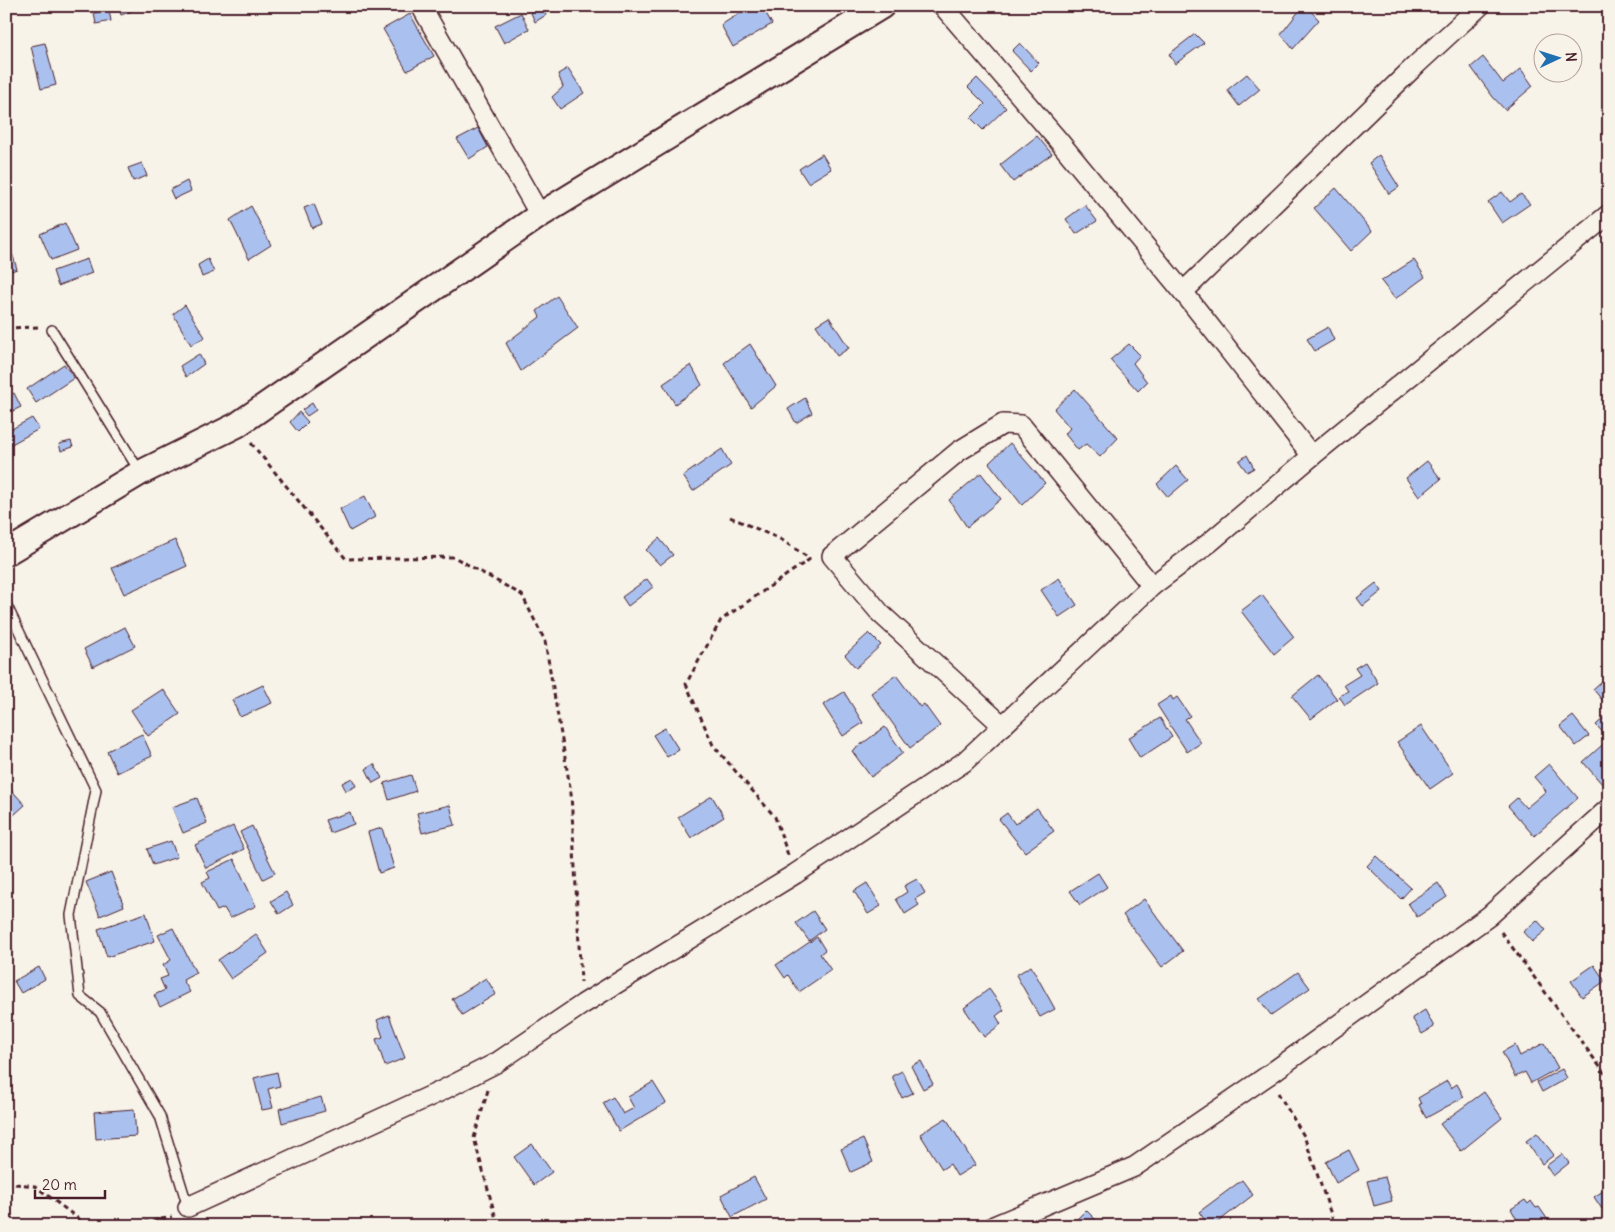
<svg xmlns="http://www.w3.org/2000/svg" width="1615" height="1232" font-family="Delius,sans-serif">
<rect width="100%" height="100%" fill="#f7f3e8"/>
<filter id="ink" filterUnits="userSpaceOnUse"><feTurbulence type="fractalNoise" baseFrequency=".02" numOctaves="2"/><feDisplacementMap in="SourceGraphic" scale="10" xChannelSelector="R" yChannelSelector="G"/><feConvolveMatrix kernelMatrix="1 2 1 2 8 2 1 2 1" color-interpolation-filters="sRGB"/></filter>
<g filter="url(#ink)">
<!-- building -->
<g fill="#aac1ef" stroke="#4a1f2b">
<path d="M 118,6 L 131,6 L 132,11 L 121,15 Z"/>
<path d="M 528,6 L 542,6 L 546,15 L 535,22 Z"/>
<path d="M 751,6 L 762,6 L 772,24 L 733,47 L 721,25 Z"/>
<path d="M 1303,6 L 1306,6 L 1319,20 L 1293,49 L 1281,34 Z"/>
<path d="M 109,10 L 111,21 L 96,24 L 94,13 Z"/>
<path d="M 521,13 L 529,29 L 504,43 L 495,26 Z"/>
<path d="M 410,14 L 434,56 L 407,71 L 383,29 Z"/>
<path d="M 1195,34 L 1204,43 L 1175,64 L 1169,54 Z"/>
<path d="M 45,43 L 56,85 L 41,89 L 31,46 Z"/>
<path d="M 1020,43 L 1039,63 L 1031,71 L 1012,51 Z"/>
<path d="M 1483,57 L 1503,83 L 1521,69 L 1533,86 L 1505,110 L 1493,97 L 1471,67 Z"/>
<path d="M 568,68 L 584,93 L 560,109 L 552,97 L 563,87 L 558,74 Z"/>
<path d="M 1247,74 L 1260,89 L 1239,106 L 1227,90 Z"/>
<path d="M 977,78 L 1006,108 L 983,130 L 971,118 L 985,104 L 968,87 Z"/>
<path d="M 478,128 L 488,147 L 469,159 L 457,139 Z"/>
<path d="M 1037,136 L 1052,154 L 1013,182 L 1000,165 Z"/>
<path d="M 822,154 L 831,169 L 808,183 L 799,169 Z"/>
<path d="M 1379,155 L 1399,187 L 1389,194 L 1369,163 Z"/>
<path d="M 142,163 L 147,176 L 133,181 L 128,168 Z"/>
<path d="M 187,181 L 191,191 L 174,199 L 170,190 Z"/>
<path d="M 1336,188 L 1372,231 L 1351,251 L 1314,208 Z"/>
<path d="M 1502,192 L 1510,202 L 1521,194 L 1530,204 L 1502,223 L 1488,202 Z"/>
<path d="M 314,204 L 322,224 L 312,228 L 304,208 Z"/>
<path d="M 1085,205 L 1097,221 L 1076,234 L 1066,219 Z"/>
<path d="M 251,206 L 271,245 L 249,259 L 230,220 Z"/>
<path d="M 65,223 L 77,250 L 51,260 L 40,234 Z"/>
<path d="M 9,243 L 17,269 L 6,273 L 6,244 Z"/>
<path d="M 87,259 L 92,273 L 58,286 L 53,271 Z"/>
<path d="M 208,259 L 214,272 L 202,277 L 198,265 Z"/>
<path d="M 1414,260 L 1425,277 L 1395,299 L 1381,281 Z"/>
<path d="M 557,296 L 578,328 L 521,371 L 506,343 L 540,317 L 537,311 Z"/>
<path d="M 185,305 L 205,337 L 191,345 L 173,314 Z"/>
<path d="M 829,317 L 849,348 L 837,356 L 816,325 Z"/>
<path d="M 1328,327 L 1334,340 L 1315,351 L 1307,339 Z"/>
<path d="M 750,344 L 776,386 L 751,407 L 724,363 Z"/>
<path d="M 1129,344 L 1140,355 L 1133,363 L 1147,382 L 1138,391 L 1110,360 Z"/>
<path d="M 199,354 L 204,364 L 186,377 L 180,366 Z"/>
<path d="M 64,364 L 74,378 L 36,403 L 27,389 Z"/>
<path d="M 691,365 L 702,385 L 675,404 L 663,384 Z"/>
<path d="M 1075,389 L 1118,438 L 1100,457 L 1086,444 L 1078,450 L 1065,434 L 1070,428 L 1054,409 Z"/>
<path d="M 14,393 L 21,407 L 6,414 L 6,397 Z"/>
<path d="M 805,398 L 812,413 L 796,423 L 788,409 Z"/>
<path d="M 312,403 L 316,410 L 307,416 L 302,410 Z"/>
<path d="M 299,412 L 308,422 L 298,432 L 290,422 Z"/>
<path d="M 32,418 L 39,429 L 6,447 L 6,432 Z"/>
<path d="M 71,441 L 73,447 L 61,451 L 59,444 Z"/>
<path d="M 1010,443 L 1045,483 L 1022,505 L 989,463 Z"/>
<path d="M 722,449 L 731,465 L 693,491 L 683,476 Z"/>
<path d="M 1247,455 L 1254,468 L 1247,472 L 1239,461 Z"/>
<path d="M 1427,461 L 1441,479 L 1419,497 L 1406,478 Z"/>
<path d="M 1176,466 L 1188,480 L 1168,497 L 1157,484 Z"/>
<path d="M 981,473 L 1001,499 L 967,527 L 949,500 Z"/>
<path d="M 365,496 L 375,517 L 350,531 L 340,509 Z"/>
<path d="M 659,538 L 673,555 L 660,565 L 646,550 Z"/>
<path d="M 175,540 L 187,566 L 124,594 L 112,568 Z"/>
<path d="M 1059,578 L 1077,605 L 1059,617 L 1041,590 Z"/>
<path d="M 647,579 L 653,587 L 628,606 L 622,597 Z"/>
<path d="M 1376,583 L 1382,591 L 1363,606 L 1357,598 Z"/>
<path d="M 1262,595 L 1294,637 L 1274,654 L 1241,611 Z"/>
<path d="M 125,627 L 135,646 L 93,667 L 84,649 Z"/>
<path d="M 869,633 L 881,645 L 856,668 L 845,655 Z"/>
<path d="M 1365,662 L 1378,683 L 1345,705 L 1339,696 L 1348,691 L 1344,685 L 1360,675 L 1355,668 Z"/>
<path d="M 896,675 L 920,707 L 924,704 L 940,726 L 910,748 L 871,693 Z"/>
<path d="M 1318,675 L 1337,699 L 1311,719 L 1292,696 Z"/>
<path d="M 1602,681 L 1609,689 L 1609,708 L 1593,689 Z"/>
<path d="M 263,685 L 272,703 L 240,717 L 232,700 Z"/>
<path d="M 163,689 L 180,714 L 148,736 L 131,710 Z"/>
<path d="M 844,692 L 863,723 L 843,736 L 823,705 Z"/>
<path d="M 1171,696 L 1173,700 L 1177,697 L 1190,716 L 1185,719 L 1201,743 L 1187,752 L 1157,705 Z"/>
<path d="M 1607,715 L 1609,717 L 1609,778 L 1602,784 L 1583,762 L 1609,739 L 1596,725 Z"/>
<path d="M 1573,716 L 1589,736 L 1576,746 L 1560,726 Z"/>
<path d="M 1160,718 L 1172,737 L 1140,758 L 1128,738 Z"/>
<path d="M 1421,726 L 1453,773 L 1430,789 L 1397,742 Z"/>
<path d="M 885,727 L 903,753 L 871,777 L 852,751 Z"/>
<path d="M 665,728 L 679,750 L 667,757 L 653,735 Z"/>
<path d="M 142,734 L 152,756 L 117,773 L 107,751 Z"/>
<path d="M 374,764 L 382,778 L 373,783 L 366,769 Z"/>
<path d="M 1549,764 L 1578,798 L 1534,836 L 1508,806 L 1517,798 L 1526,808 L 1546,791 L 1534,777 Z"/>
<path d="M 411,775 L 416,791 L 389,800 L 384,783 Z"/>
<path d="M 352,778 L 356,786 L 346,791 L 342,783 Z"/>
<path d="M 6,784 L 25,805 L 6,822 Z"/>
<path d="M 712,796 L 724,817 L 691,838 L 678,817 Z"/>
<path d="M 197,798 L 207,823 L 183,833 L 172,807 Z"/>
<path d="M 450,805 L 455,825 L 422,833 L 417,813 Z"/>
<path d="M 1037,808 L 1054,831 L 1025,852 L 999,819 L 1007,813 L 1015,824 Z"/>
<path d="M 350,812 L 354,824 L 330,833 L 325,820 Z"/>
<path d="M 233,826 L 244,849 L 206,868 L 195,845 Z"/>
<path d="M 252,826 L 275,873 L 263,879 L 240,832 Z"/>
<path d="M 382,828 L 394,868 L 379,873 L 368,832 Z"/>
<path d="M 171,841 L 177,857 L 153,865 L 147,849 Z"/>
<path d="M 1376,856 L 1411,888 L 1401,899 L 1367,866 Z"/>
<path d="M 234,859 L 256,906 L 230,918 L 224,908 L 217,911 L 202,882 L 210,878 L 207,872 Z"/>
<path d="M 111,872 L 124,906 L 100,916 L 86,882 Z"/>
<path d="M 1098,873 L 1107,887 L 1080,905 L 1070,891 Z"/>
<path d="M 917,879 L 925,893 L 915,899 L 919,905 L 905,914 L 896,899 L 907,892 L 904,886 Z"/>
<path d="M 867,883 L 881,906 L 868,914 L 854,891 Z"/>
<path d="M 1438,883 L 1447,897 L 1417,917 L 1408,903 Z"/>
<path d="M 286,892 L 293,905 L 279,914 L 271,901 Z"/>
<path d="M 1144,899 L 1183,951 L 1162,967 L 1123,915 Z"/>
<path d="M 813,911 L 825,929 L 809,941 L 796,923 Z"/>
<path d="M 146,913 L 155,941 L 107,957 L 98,929 Z"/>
<path d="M 1537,920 L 1546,930 L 1532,942 L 1523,932 Z"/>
<path d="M 6,927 L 13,952 L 6,954 Z"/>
<path d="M 173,928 L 196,973 L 183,980 L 190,992 L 160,1007 L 154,995 L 165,990 L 160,979 L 168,976 L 163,965 L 171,960 L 158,935 Z"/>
<path d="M 256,934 L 268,953 L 231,979 L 218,960 Z"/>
<path d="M 817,937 L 825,950 L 820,954 L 831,970 L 799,992 L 788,975 L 785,978 L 776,965 Z"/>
<path d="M 1594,965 L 1605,981 L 1582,997 L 1571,981 Z"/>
<path d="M 1031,966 L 1055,1009 L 1040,1017 L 1016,975 Z"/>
<path d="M 39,967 L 45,979 L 21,993 L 14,981 Z"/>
<path d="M 1298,972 L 1310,988 L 1271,1015 L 1259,999 Z"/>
<path d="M 486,978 L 496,994 L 462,1015 L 452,999 Z"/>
<path d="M 989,989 L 1004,1010 L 996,1016 L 1001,1024 L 984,1037 L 964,1008 Z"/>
<path d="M 1425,1010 L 1434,1027 L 1422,1034 L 1412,1018 Z"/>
<path d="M 389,1015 L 405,1058 L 385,1066 L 376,1039 L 383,1037 L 377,1020 Z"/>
<path d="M 1544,1043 L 1558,1068 L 1531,1083 L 1525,1072 L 1515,1077 L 1502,1052 L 1515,1045 L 1520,1056 Z"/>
<path d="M 921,1061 L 933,1084 L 923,1089 L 911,1066 Z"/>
<path d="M 1562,1069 L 1567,1078 L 1542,1092 L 1537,1082 Z"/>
<path d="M 902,1071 L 913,1093 L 902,1098 L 892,1076 Z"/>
<path d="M 277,1072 L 280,1086 L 268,1089 L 273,1108 L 262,1110 L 254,1078 Z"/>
<path d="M 1447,1081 L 1451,1088 L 1457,1084 L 1464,1097 L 1426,1118 L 1419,1105 L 1421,1104 L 1418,1098 Z"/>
<path d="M 653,1082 L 666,1103 L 619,1131 L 603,1103 L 613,1097 L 623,1114 L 634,1108 L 628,1097 Z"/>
<path d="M 1484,1092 L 1502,1118 L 1461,1151 L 1440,1124 Z"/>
<path d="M 321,1097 L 325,1111 L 282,1123 L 279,1109 Z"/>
<path d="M 134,1109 L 136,1136 L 96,1139 L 94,1112 Z"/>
<path d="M 946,1118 L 975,1165 L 957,1176 L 950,1164 L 942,1169 L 920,1134 Z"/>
<path d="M 1537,1133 L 1554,1155 L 1542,1164 L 1526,1141 Z"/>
<path d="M 863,1139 L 873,1162 L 851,1172 L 841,1149 Z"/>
<path d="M 532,1144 L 552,1172 L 534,1185 L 514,1157 Z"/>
<path d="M 1349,1150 L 1359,1170 L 1336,1183 L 1326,1162 Z"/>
<path d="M 1562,1154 L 1569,1163 L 1553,1176 L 1546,1166 Z"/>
<path d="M 754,1177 L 766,1199 L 732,1217 L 721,1195 Z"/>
<path d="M 1385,1177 L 1392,1201 L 1374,1206 L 1367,1181 Z"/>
<path d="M 1242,1180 L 1253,1195 L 1213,1226 L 1209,1226 L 1199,1212 Z"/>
<path d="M 1609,1187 L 1609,1204 L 1602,1209 L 1594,1197 Z"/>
<path d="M 1525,1200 L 1528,1204 L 1531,1201 L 1536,1208 L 1539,1207 L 1552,1226 L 1515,1226 L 1514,1224 L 1518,1221 L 1511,1209 Z"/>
<path d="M 1086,1210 L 1102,1226 L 1070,1226 Z"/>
<path d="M 183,1222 L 184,1226 L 166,1226 Z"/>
</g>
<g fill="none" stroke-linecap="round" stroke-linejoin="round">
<!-- service casing -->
<g stroke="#4a1f2b" stroke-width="12">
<g id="service">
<path d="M 52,330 L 140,472"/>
<path d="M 6,604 L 96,790 L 71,915 L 80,996 L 100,1012 L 160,1116 L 188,1207"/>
</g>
</g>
<!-- minor casing -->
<g stroke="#4a1f2b" stroke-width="22">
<g id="minor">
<path d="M 421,6 L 540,215"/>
<path d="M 943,6 L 1058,140 L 1183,292"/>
<path d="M 1480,6 L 1417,64 L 1183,292 L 1312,456 L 1609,214"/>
<path d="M 1003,726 L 881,614 L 832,556 L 959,451 L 1003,424 L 1021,425 L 1152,586"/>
<path d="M 188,1207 L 439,1092 L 496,1063 L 583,1004 L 795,874 L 964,762 L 1152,586 L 1209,543 L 1312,456"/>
<path d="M 994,1226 L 1134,1167 L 1267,1076 L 1489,916 L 1609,808"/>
</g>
</g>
<!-- tertiary casing -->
<g stroke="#4a1f2b" stroke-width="28">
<path id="tertiary" d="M 6,553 L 140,473 L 237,425 L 540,215 L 882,6"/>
</g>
<!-- path -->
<g stroke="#4a1f2b" stroke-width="3" stroke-dasharray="5 4" stroke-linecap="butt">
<path d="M 6,328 L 38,327"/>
<path d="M 251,443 L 346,559 L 454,557 L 522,595 L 545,641 L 571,793 L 581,982"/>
<path d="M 730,517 L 782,540 L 810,559"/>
<path d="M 788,855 L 775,817 L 713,745 L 686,684 L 721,620 L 810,559 L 813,558"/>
<path d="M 1501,932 L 1609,1079"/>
<path d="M 488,1090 L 474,1138 L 498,1226"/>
<path d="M 1278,1093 L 1304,1136 L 1335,1226"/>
<path d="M 6,1183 L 35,1186 L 88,1226"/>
<path d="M 126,1226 L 172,1217"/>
</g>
<!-- service -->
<use href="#service" stroke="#f7f3e8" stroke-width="9"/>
<!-- minor -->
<use href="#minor" stroke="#f7f3e8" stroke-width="19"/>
<!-- tertiary -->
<use href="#tertiary" stroke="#f7f3e8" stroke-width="24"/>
</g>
</g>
<!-- margin -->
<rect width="1615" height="1232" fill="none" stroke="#f7f3e8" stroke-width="25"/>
<rect x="12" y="12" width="1590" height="1207" fill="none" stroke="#4a1f2b" stroke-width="2" filter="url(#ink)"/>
<!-- north arrow -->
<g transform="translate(1558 58) rotate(86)"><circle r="24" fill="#f7f3e8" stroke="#b29e9c"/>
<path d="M0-4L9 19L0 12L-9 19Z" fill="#1f6fb2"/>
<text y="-8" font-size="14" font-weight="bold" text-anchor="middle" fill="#4a1f2b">N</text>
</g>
<!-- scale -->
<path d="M35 1190v8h70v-8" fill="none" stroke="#4a1f2b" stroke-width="2.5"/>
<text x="42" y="1190" font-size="15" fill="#4a1f2b" stroke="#f7f3e8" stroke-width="4" paint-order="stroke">20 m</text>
</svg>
